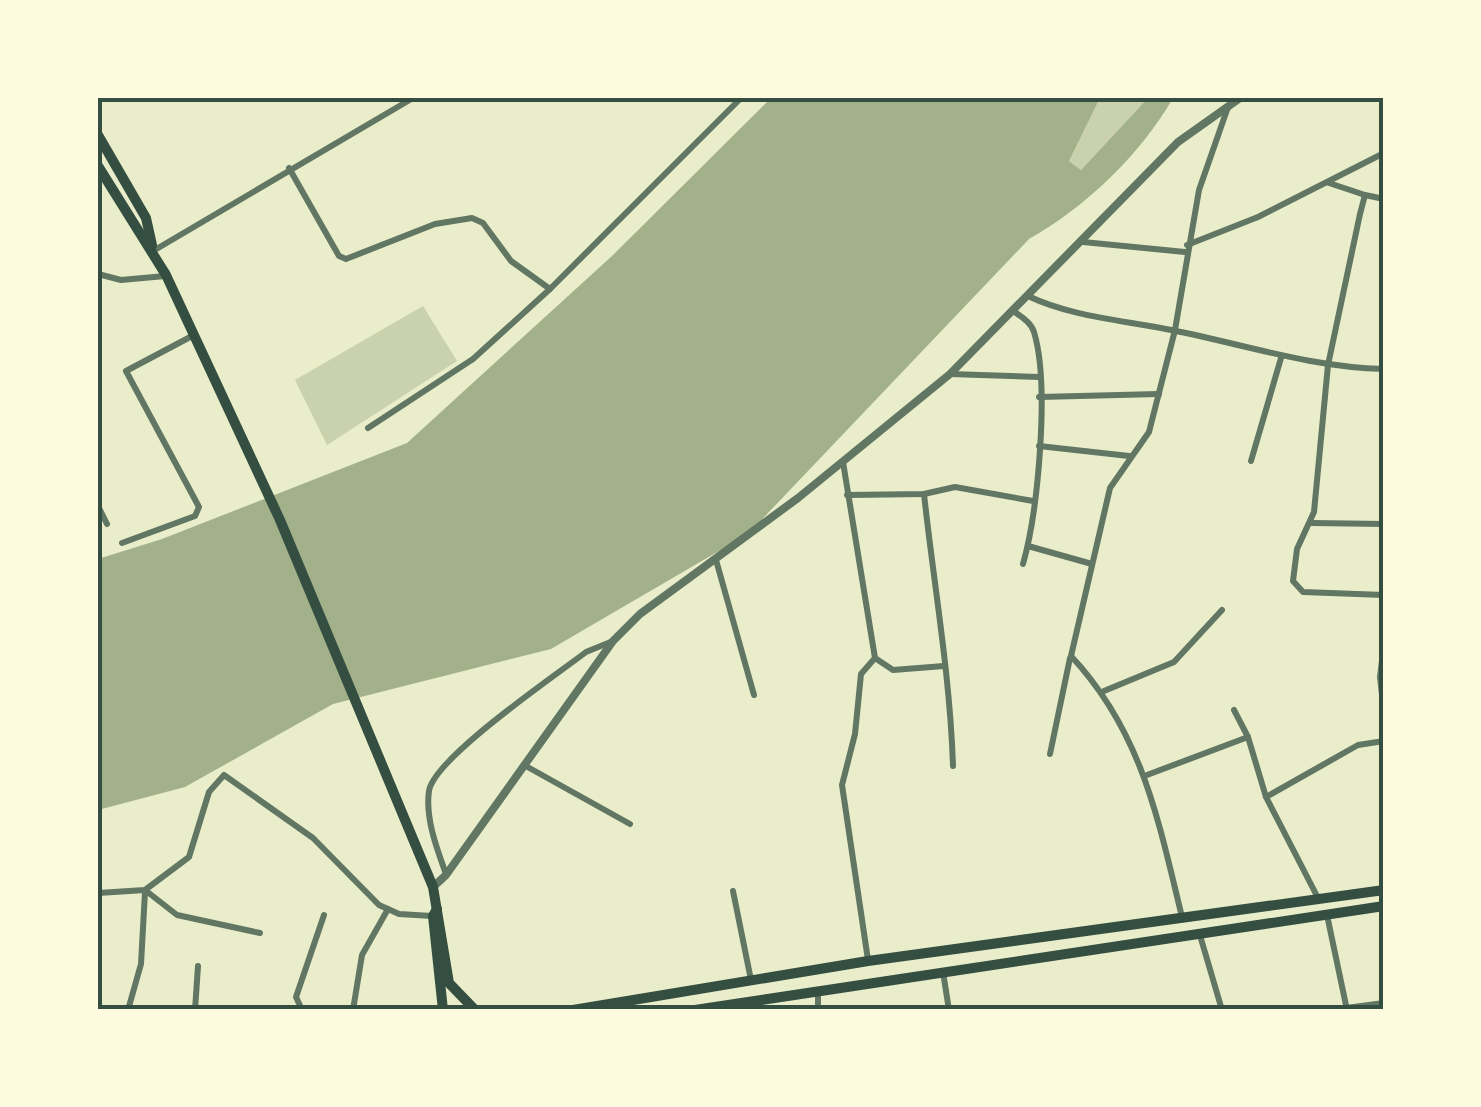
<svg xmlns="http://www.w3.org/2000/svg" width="1481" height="1107" font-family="Helvetica,sans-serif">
<rect width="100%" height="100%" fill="#e9edc9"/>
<!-- green -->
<g fill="#cad2ad">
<path d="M 1100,98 L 1148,98 L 1081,170 L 1069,161 Z"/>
<path d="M 423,306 L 457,361 L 327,445 L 295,380 Z"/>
</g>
<!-- water -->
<path fill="#a3b18a" d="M 771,98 L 1100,98 L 1069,161 L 1081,170 L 1148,98 L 1173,98 C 1141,154 1086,207 1029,239 L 748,534 L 551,649 L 333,704 L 185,787 L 98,810 L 98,559 L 162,539 L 407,443 L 612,256 Z"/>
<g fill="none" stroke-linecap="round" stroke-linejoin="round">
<!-- minor -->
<g stroke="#617663" stroke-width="6">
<path d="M 289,168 L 339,256 L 346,259 L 435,224 L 472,218 L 483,223 L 511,261 L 550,289"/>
<path d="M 1329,183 L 1365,195"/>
<path d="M 1384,199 L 1365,195 L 1360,214 L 1328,365 L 1314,512 L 1297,549 L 1293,581 L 1303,592 L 1384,595"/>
<path d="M 1083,242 L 1185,252"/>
<path d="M 1187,245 L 1258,217 L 1384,153"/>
<path d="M 153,251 L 413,98"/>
<path d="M 98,274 L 121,280 L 165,276"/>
<path d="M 1028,296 C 1072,317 1123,320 1171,330 C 1243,344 1309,367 1384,369"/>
<path d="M 1012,310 C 1020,316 1031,322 1034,332 C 1050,385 1038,511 1023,564"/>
<path d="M 950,374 L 1039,377"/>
<path d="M 1039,397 L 1159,394"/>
<path d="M 368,428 L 473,359 L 550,289 L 741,98"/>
<path d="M 1039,446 L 1129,456"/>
<path d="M 1251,461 L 1281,358"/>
<path d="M 843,462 L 875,658 L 861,674 L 855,734 L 842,785 L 868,960"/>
<path d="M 924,494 C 934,586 950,674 953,766"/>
<path d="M 847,495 L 924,494 L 955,487 L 1033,501"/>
<path d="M 98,506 L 107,524"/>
<path d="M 1312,523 L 1384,524"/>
<path d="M 122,543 L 195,516 L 199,507 L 126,371 L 194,335"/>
<path d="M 1028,546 L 1092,564"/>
<path d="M 716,560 L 754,695"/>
<path d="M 1384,644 L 1380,677 L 1384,713"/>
<path d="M 875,658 L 893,670 L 944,666"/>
<path d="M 1104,691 L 1174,662 L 1222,610"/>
<path d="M 1234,710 L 1248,737 L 1266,797 L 1318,898"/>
<path d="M 1050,754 L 1070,658"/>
<path d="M 524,765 L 630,824"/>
<path d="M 1147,775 L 1248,737"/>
<path d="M 1266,797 L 1358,745 L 1384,741"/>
<path d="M 446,874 C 437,849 425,818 429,791 C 434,758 555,676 586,652 L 613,641"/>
<path d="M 145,890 L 177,915 L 260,933"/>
<path d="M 733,891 L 751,980"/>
<path d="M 98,893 L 145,890 L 189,857 L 209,792 L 224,775 L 313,838 L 379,905 L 399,914 L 432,916"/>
<path d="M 1327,915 L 1347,1010"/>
<path d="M 1182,917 C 1158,819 1142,732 1071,656 L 1110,488 L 1149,432 L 1175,330 L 1199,190 L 1228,107"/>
<path d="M 1199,932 L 1222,1010"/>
<path d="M 943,972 L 949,1010"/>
<path d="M 1346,1008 L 1384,1003"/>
<path d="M 128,1010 L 141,964 L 145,892"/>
<path d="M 195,1010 L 198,966"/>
<path d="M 302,1010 L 296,997 L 324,915"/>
<path d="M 353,1010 L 362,955 L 388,909"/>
<path d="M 818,1010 L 818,992"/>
</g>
<!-- tertiary -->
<path stroke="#617663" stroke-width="8" d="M 433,887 L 446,875 L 613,641 L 640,614 L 798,498 L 950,374 L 1178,142 L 1240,98"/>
<!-- primary -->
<g stroke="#344e41" stroke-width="10">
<path d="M 98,135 L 146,218 L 152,245"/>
<path d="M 98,166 L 166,275 L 280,520 L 433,887 L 449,983 L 475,1010"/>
<path d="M 437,909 L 433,916 L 443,1010"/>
<path d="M 573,1010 L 868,961 L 1384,890"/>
<path d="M 695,1010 L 1384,906"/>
</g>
</g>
<!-- border -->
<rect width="1481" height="1107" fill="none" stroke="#fefae0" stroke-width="200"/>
<rect x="100" y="100" width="1281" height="907" fill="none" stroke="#344e41" stroke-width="4"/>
</svg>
